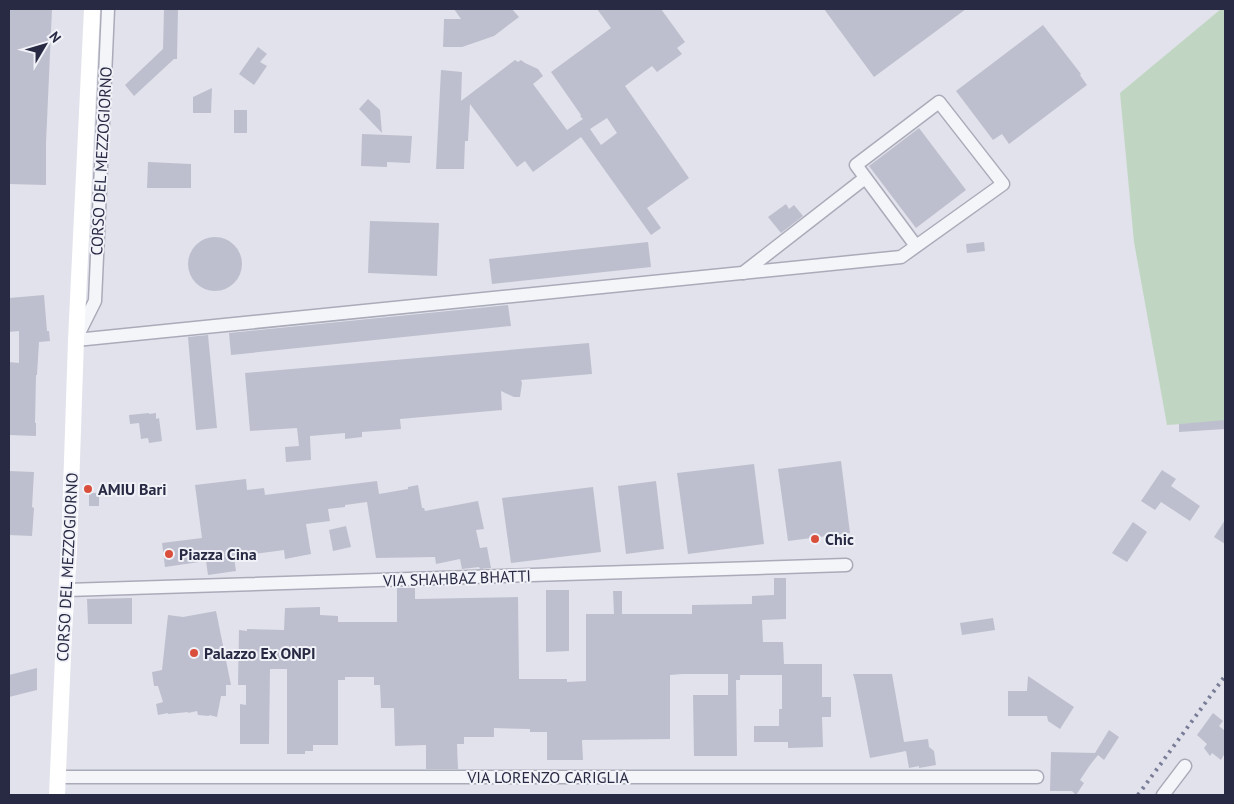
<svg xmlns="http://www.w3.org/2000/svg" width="1234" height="804" font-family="'PT Sans',sans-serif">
<rect width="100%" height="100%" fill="#e1e2eb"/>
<!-- green -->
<path fill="#c1d6c2" d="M 1221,9 L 1225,9 L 1225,421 L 1167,425 L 1134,242 L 1120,93 Z"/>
<!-- building -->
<g fill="#bebfce" fill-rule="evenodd">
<path d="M 9,9 L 52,9 L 46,143 L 46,185 L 9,184 Z"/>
<path d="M 164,9 L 178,9 L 177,59 L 174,59 L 134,96 L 125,85 L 163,49 Z"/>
<path d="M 454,9 L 512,9 L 519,17 L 494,36 L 462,47 L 443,47 L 444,19 L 461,19 Z"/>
<path d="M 597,9 L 661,9 L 685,42 L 677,48 L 682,54 L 657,72 L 652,66 L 625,86 L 689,178 L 647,208 L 661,228 L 651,235 L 581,137 L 533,172 L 525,161 L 517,167 L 470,104 L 468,141 L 465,141 L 464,169 L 436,169 L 441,70 L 462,72 L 461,101 L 515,60 L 518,62 L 521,60 L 525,63 L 538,69 L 543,76 L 533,84 L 567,130 L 583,119 L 580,116 L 581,115 L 551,72 L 611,28 ZM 607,118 L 617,133 L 601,145 L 590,129 Z"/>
<path d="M 824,9 L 966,9 L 874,77 Z"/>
<path d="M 1043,25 L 1081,74 L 1080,75 L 1087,85 L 1009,144 L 1002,134 L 993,140 L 956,91 Z"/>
<path d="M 258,47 L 267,54 L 260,62 L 267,66 L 254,85 L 239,74 Z"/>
<path d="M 212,88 L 211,113 L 193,113 L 193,97 Z"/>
<path d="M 368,99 L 380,110 L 382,133 L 359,109 Z"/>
<rect x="234" y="110" width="13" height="23"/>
<path d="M 919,128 L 966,190 L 916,228 L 869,166 Z"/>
<path d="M 362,134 L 412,136 L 410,163 L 387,162 L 387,167 L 361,166 Z"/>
<path d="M 148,162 L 191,164 L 191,188 L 147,188 Z"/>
<path d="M 786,204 L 789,209 L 794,205 L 803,216 L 781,233 L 768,217 Z"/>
<path d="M 370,221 L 439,223 L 437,276 L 368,273 Z"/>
<circle cx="215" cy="264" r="27"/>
<path d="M 648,242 L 651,267 L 492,284 L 489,259 Z"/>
<path d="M 984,242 L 985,251 L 967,253 L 966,244 Z"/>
<path d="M 44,295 L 47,331 L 49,331 L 50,341 L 39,342 L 37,375 L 36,375 L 35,423 L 36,423 L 36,436 L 9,435 L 9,362 L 19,363 L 19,331 L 9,332 L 9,298 Z"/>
<path d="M 508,305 L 511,326 L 231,355 L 229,333 Z"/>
<path d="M 208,335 L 217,428 L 196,430 L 188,337 Z"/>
<path d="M 589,343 L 592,374 L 521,380 L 522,383 L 520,397 L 514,397 L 501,391 L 502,410 L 400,419 L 401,429 L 362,432 L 362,437 L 345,439 L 345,433 L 310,436 L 311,460 L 286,462 L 285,447 L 299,446 L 297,428 L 250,431 L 245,373 Z"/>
<path d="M 149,413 L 149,414 L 156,413 L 156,419 L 159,418 L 162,441 L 149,443 L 148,438 L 141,439 L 139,423 L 130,424 L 129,415 Z"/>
<path d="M 1225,420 L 1225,429 L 1179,432 L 1179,424 Z"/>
<path d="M 841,461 L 850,533 L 788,541 L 778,469 Z"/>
<path d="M 754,464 L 764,544 L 688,554 L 677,473 Z"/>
<path d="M 1162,470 L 1176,479 L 1171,486 L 1200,506 L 1190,521 L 1161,502 L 1155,510 L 1141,501 Z"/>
<path d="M 9,471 L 34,472 L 32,507 L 34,508 L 32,536 L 9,535 Z"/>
<path d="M 246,479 L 247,490 L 264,488 L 265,495 L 377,481 L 379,494 L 408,489 L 408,487 L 418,485 L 422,508 L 424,508 L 425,511 L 478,501 L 484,529 L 476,530 L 480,548 L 487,547 L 491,568 L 480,569 L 479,567 L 462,569 L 460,559 L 436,564 L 435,557 L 376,558 L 367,502 L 345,505 L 345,507 L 328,509 L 330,521 L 306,524 L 311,554 L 285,559 L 284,550 L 247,555 L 247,557 L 234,558 L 236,571 L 208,575 L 206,561 L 165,567 L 162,543 L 202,538 L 195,485 Z"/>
<path d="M 656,481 L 664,549 L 626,554 L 618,486 Z"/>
<path d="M 593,487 L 601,552 L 511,563 L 502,498 Z"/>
<rect x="89" y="493" width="10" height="13"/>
<path d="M 1225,520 L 1225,544 L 1214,537 Z"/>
<path d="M 1133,522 L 1147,532 L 1127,562 L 1112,553 Z"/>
<path d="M 346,526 L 351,547 L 333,551 L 329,530 Z"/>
<path d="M 774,578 L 786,578 L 786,619 L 762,620 L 763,642 L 783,642 L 784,664 L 822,664 L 822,697 L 831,697 L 831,717 L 822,717 L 823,747 L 788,748 L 788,742 L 754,742 L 754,726 L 779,726 L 779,709 L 782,709 L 782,675 L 740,675 L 740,680 L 736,680 L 737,756 L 694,756 L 693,695 L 728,695 L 728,674 L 682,674 L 670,675 L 670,739 L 582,740 L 583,760 L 547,760 L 547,732 L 530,732 L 530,729 L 494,728 L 494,737 L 464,737 L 464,744 L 457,744 L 458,769 L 426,769 L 426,745 L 395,746 L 394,708 L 381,708 L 380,685 L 374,685 L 374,677 L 345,677 L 345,680 L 338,680 L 338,745 L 313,745 L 313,751 L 305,751 L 305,754 L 287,754 L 287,669 L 270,669 L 269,744 L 240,744 L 240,704 L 246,705 L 246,685 L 238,685 L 239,630 L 247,631 L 247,629 L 284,630 L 285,608 L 320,607 L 320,615 L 338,616 L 338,622 L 397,622 L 397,588 L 415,588 L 415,599 L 518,597 L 519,679 L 567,679 L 567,682 L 586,681 L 586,614 L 614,614 L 613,591 L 622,591 L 622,614 L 692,614 L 692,605 L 752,604 L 752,596 L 774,595 Z"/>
<path d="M 546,590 L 569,590 L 569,651 L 546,652 Z"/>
<path d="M 132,598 L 132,624 L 88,624 L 87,599 Z"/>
<path d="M 216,611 L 231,685 L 226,685 L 226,696 L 221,696 L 217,717 L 209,715 L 209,716 L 198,715 L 197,711 L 188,713 L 188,712 L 168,714 L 168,713 L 158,715 L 156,704 L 163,702 L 158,686 L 154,686 L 152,672 L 162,670 L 168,615 L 183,617 Z"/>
<path d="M 993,618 L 995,630 L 962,635 L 960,623 Z"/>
<path d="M 37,668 L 37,690 L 9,697 L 9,675 Z"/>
<path d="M 853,674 L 892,674 L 904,742 L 928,739 L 929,747 L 934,751 L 936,765 L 919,768 L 919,766 L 909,768 L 906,751 L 870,758 L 855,681 Z"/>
<path d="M 1028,676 L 1074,707 L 1060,729 L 1048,721 L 1047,716 L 1008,716 L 1008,691 L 1027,691 Z"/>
<path d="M 1213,713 L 1223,721 L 1219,726 L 1225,731 L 1225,753 L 1221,760 L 1212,753 L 1210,756 L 1204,748 L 1207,744 L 1197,735 Z"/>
<path d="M 1109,730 L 1119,737 L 1104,760 L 1098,755 L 1090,765 L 1080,780 L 1084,783 L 1076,795 L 1072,791 L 1050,791 L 1051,752 L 1095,753 Z"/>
</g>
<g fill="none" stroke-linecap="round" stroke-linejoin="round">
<!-- street casing -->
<g stroke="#aaabb9" stroke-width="15">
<g id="street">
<path d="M 743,273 L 865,178"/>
<path d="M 78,335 L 95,301 L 108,9"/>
<path d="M 76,340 L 901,257 L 1003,184 L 939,102 L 856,165 L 916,246"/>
<path d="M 67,590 L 846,565"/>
<path d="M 58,777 L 1037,777"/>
<path d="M 1163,795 L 1185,766"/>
</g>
</g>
<!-- street -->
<use href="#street" stroke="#f4f5f9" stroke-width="12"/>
<!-- secondary -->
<path stroke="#fff" stroke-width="16" d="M 57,795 L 64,633 L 69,550 L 76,340 L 92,9"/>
<!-- rail -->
<path stroke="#797c96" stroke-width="4" stroke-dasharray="2.5 5" stroke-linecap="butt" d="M 1138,795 L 1225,676"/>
</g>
<!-- markers -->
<g fill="#da4f3c" stroke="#f1f2f8" stroke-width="2">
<circle cx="88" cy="489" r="5"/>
<circle cx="815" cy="539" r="5"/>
<circle cx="169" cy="554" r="5"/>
<circle cx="194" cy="653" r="5"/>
</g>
<g text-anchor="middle" stroke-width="4" stroke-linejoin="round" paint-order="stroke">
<!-- street labels -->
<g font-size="16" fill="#282a44" stroke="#f1f2f8">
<text transform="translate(101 161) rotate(-87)" y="6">CORSO DEL MEZZOGIORNO</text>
<text transform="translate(67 567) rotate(-87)" y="6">CORSO DEL MEZZOGIORNO</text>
<text transform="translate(457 578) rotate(-2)" y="6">VIA SHAHBAZ BHATTI</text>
<text x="548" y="783">VIA LORENZO CARIGLIA</text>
</g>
<!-- poi labels -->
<g font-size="16" font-weight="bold" fill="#282a44" stroke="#f1f2f8" text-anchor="start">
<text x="98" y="495">AMIU Bari</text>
<text x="825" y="545">Chic</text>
<text x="179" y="560">Piazza Cina</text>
<text x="204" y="659">Palazzo Ex ONPI</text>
</g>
</g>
<!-- border -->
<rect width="1234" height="804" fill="none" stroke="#282a44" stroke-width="20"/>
<!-- north arrow -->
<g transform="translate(45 45) rotate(52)" stroke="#f1f2f8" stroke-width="4" paint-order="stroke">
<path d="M0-4L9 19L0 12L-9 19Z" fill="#282a44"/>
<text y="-8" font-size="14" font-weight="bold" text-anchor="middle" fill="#282a44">N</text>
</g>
</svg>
